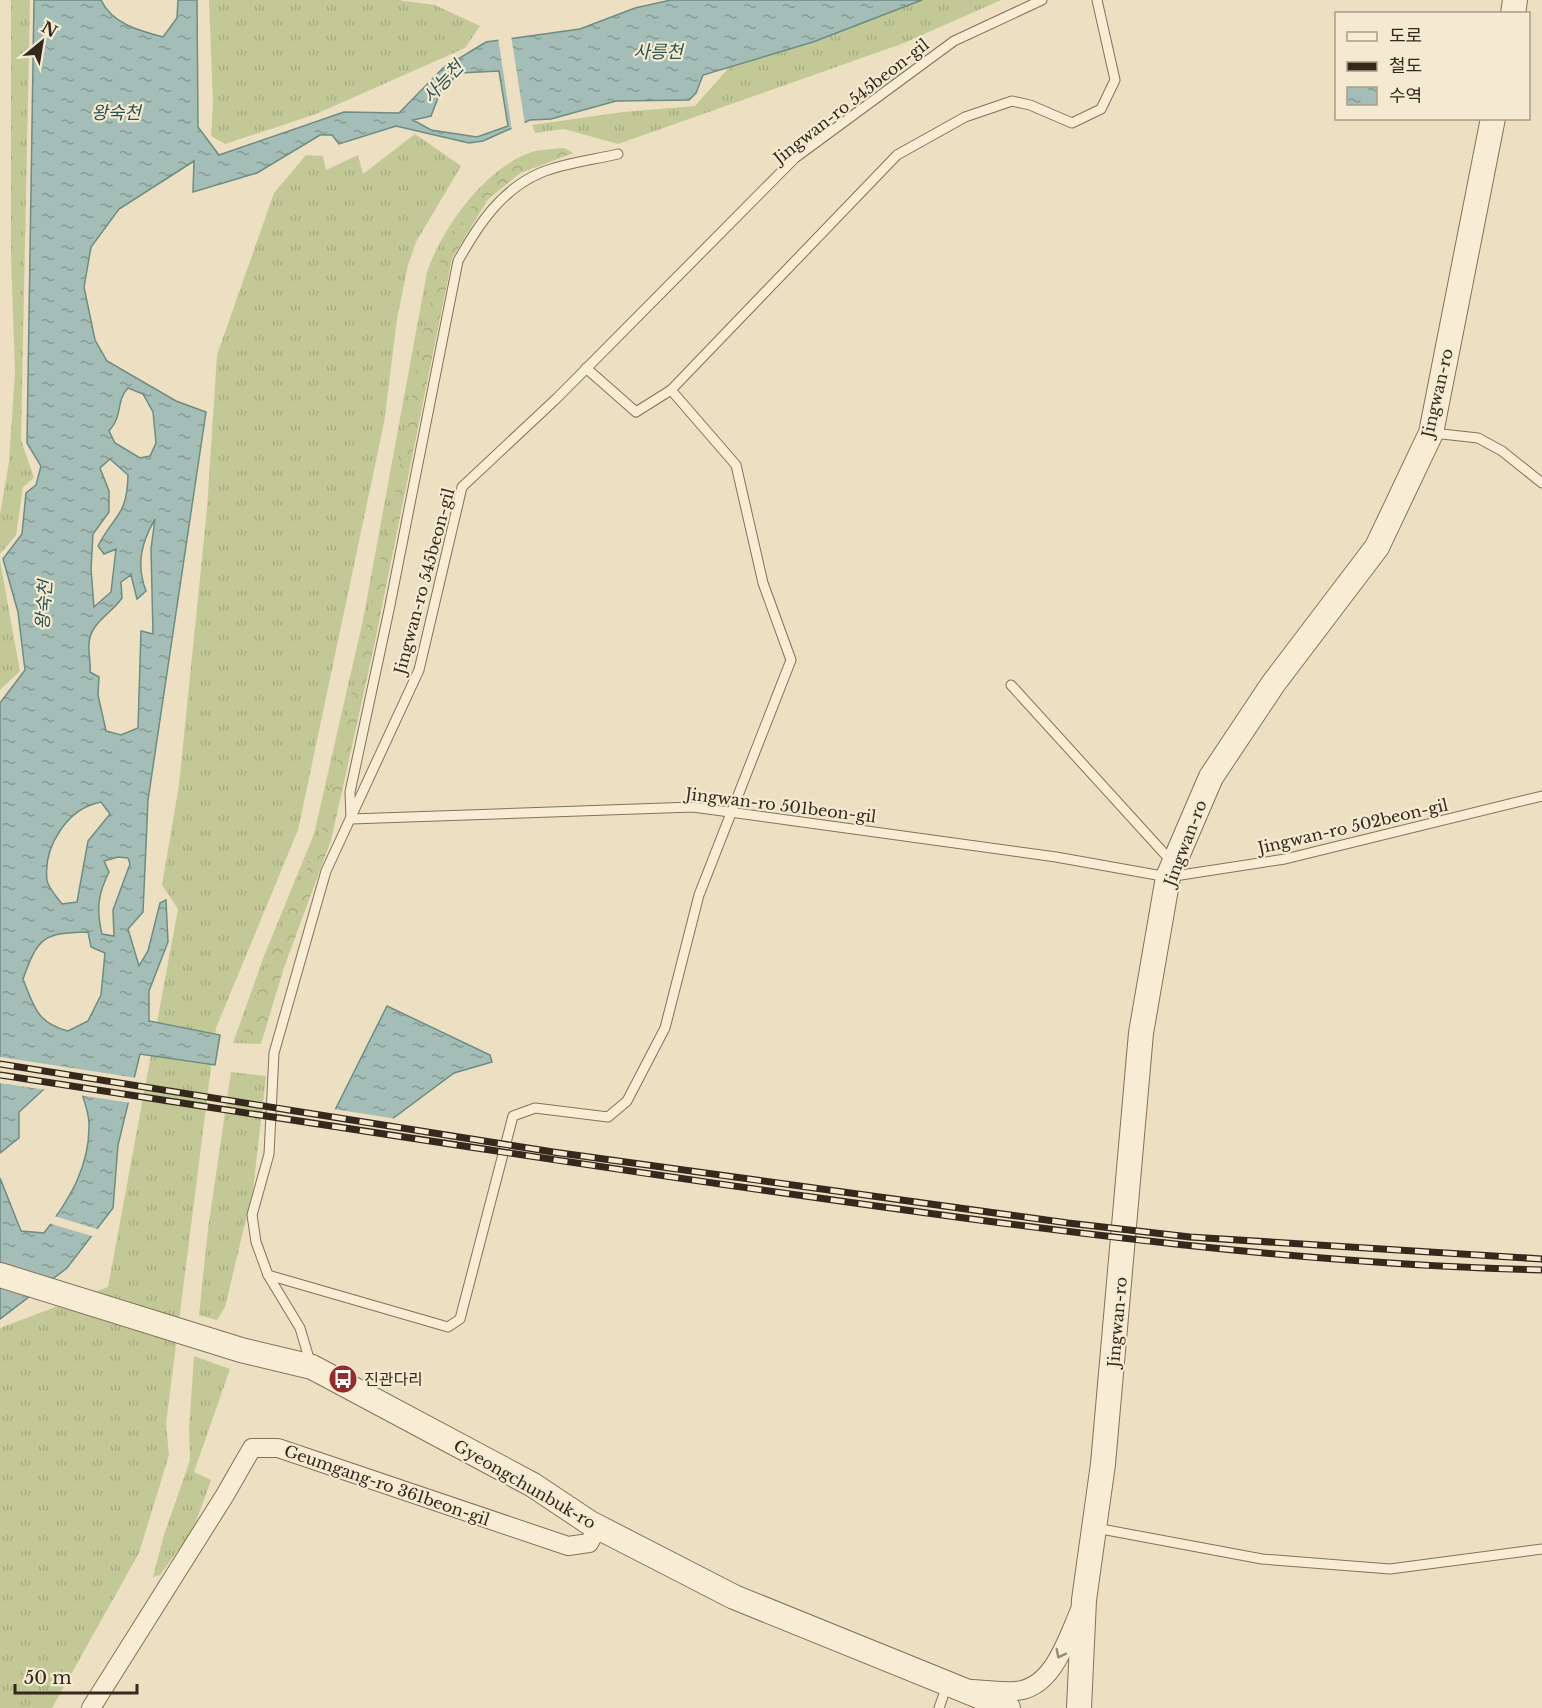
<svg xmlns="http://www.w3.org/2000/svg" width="1542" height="1708" font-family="'Libre Baskerville','Noto Sans KR',serif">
<defs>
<pattern id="grass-tufts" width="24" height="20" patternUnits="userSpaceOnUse" patternTransform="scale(1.5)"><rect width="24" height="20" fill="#c3c996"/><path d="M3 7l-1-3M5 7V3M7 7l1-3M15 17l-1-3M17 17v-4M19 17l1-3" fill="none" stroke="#a8ad81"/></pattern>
<pattern id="forest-crowns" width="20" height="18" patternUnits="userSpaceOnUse" patternTransform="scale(1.5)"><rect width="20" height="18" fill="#c3c996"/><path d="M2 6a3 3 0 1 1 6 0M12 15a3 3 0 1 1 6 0" fill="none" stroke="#a8ad81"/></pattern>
<pattern id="water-ripples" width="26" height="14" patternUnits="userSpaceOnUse" patternTransform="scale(1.5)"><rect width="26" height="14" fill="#a4beb7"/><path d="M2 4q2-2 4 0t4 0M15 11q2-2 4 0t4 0" fill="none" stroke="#869a94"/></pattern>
</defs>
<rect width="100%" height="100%" fill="#ecdfc2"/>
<!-- grass -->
<g fill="url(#grass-tufts)">
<path d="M 11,0 L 30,0 L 21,440 L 34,478 L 23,487 L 16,535 L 0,554 L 0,514 L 9,462 L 15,371 L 11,255 Z"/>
<path d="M 209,0 L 398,0 L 435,5 L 480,26 L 465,48 L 316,114 L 225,144 L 211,136 L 213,104 Z"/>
<path d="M 789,0 L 1001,0 L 904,43 L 618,144 L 564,129 L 535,133 L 532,125 L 623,112 L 695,106 Z"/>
<path d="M 415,134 L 461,166 L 416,242 L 408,265 L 397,319 L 384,423 L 298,830 L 216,1028 L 166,1424 L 169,1455 L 139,1553 L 52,1708 L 0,1708 L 0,1328 L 108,1287 L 178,909 L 162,885 L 179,785 L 207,509 L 217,355 L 274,193 L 306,155 L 323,156 L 326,170 L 358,155 L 363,174 Z"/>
<path d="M 564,148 L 573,153 L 520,173 L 488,199 L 452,258 L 373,650 L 331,840 L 284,967 L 261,1044 L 233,1043 L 264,956 L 314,834 L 363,620 L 427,272 C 443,226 485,168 532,152 C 542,149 554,149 564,148 Z"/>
<path d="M 0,561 L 20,671 L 0,690 Z"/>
<path d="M 231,1072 L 266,1076 L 253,1190 L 225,1307 L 217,1320 L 199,1315 L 208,1229 Z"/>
<path d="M 194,1356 L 230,1369 L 194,1472 L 211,1480 L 193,1530 L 160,1575 L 153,1577 L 164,1535 L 190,1460 L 189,1430 Z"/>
</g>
<!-- forest -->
<path fill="url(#forest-crowns)" d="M 564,148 L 573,153 L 520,173 L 488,199 L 452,258 L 373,650 L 331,840 L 284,967 L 262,1037 L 244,1033 L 268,958 L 321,836 L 396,488 L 424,328 L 443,252 L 482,190 L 515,164 Z"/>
<!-- water -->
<g fill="url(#water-ripples)" stroke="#6c8c84" stroke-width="1.5" fill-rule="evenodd">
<path d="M 34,0 L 101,0 C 112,24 140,31 163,37 L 177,18 L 178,0 L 197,0 L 198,127 L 219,155 L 344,112 L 399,113 L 443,68 L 486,42 L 580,29 L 635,8 L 671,0 L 922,0 L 813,42 L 703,75 L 696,93 L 689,100 L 616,101 L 551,119 L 530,120 L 483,141 L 469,143 L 396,126 L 339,144 L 332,135 L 320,135 L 257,173 L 193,192 L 194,161 L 119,209 L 91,247 L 84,287 L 95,340 L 107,361 L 176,401 L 206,412 L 148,800 L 143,912 L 128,929 L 139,966 L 148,951 L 160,903 L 166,900 L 168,942 L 149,991 L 149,1021 L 220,1035 L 215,1065 L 140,1054 L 118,1145 L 113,1208 L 67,1268 L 0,1319 L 0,1178 L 21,1231 L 44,1233 C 69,1200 90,1167 89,1124 C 89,1111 82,1096 79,1083 L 55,1079 L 19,1112 L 19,1138 L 0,1153 L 0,703 L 25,670 L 18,612 L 3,559 L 22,534 L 26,493 L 36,485 L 41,466 L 27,443 ZM 499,71 L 508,126 L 477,137 L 431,130 L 413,120 L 431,116 L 441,90 L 460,73 ZM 128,388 L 143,394 L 153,412 L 156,443 L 150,456 L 140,458 L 115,443 L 109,431 C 124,414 115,402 128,388 ZM 110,459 L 128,475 C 127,517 115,513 98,546 L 104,554 L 116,549 L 111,592 L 94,607 L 91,569 L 93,534 L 109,512 L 109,491 L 100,468 ZM 155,519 L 151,549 L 153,634 L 141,631 L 138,728 L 121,735 L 106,731 L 98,695 L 99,677 L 90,672 C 91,662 88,652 89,643 C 91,622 111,614 122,598 L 121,582 L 131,575 L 137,599 L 146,591 C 136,565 141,543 155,519 ZM 101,802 L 110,814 L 88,841 L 77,902 L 62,904 C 57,897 48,888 47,880 C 43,846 68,808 101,802 ZM 118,857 L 128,858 L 130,864 L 113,910 L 114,936 L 102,934 C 96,909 98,894 109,872 L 104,861 ZM 88,932 L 91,947 L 105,953 L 101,995 L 88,1021 L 68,1031 C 37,1023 34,1007 23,979 C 38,937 43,933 88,932 Z"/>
<path d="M 387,1006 L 490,1055 L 492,1062 L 454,1073 L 368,1137 L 329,1122 Z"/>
</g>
<!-- pier -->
<g fill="#ecdfc2">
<path d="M 511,35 L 525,125 L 512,131 L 498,37 Z"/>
<path d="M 0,1057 L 137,1078 L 131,1103 L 79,1095 L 76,1086 L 56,1082 L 47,1090 L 0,1083 Z"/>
<path d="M 333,1109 L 397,1119 L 366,1140 L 327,1124 Z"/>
<path d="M 54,1216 L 100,1230 L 95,1237 L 48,1223 Z"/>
</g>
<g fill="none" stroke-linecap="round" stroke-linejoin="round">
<!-- service casing -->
<g stroke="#85715a" stroke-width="11">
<g id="service">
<path d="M 618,154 C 593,160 564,163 540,173 C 501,190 478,225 458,261 L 389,610 L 350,792 L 351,819 L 693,807 L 1056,857 L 1168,877 L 1285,859 L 1542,796"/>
<path d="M 586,368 L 636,412 L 671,390 L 897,155 L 965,117 L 1012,101 L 1030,105 L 1072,123 L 1101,109 L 1115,80 L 1097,0"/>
<path d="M 1433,433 L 1478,438 L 1502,451 L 1542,483"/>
<path d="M 1011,685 L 1172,862"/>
<path d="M 268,1275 L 448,1327 L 460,1319 L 513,1116 L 535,1108 L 608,1117 L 627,1101 L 665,1028 L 699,895 L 791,660 L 763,583 L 736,465 L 671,390"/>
<path d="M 311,1365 L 300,1328 L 268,1275 L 256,1242 L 252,1215 L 269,1154 L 274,1053 L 326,871 L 419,670 L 462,487 L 557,398 L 795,158 L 954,41 L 1042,0"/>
<path d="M 1096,1528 L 1262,1559 L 1390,1569 L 1542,1549"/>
<path d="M 939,1708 L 947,1685"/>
</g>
</g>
<!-- minor casing -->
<g stroke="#85715a" stroke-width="20">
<g id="minor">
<path d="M 972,1689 C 986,1690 1001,1692 1015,1691 C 1053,1689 1067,1639 1080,1610"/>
<path d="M 91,1708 L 225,1495 L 252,1448 L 278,1448 L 568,1546 L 589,1543 L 598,1527"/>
</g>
</g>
<!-- tertiary casing -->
<g stroke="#85715a" stroke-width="26">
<g id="tertiary">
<path d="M 1513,14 L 1515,0"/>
<path d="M 0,1275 L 241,1350 L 312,1367 L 533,1485 L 590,1523 L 734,1597 L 1008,1708"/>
<path d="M 1079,1708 L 1084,1600 L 1103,1464 L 1141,1033 L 1168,877 L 1211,777 L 1273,684 L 1377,547 L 1431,433 L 1493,118"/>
</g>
</g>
<!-- service -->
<use href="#service" stroke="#f7edd4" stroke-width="9"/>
<!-- minor -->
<use href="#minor" stroke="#f7edd4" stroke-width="18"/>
<!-- tertiary -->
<use href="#tertiary" stroke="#f7edd4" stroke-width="24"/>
<!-- rail casing -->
<g stroke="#35291d" stroke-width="7">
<g id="rail">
<path d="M 0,1064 L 553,1152 L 1068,1223 L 1190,1237 L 1542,1259"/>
<path d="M 0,1075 C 273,1117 546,1160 819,1198 C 1059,1232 1300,1264 1542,1270"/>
</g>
</g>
<!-- rail -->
<use href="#rail" stroke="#f4ead1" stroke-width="4.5" stroke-dasharray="14" stroke-linecap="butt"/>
</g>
<!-- one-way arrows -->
<defs><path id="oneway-chevron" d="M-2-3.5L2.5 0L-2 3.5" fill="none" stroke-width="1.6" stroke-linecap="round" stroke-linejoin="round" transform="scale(1.5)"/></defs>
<use stroke="#968b78" href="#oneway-chevron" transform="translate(1060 1654) rotate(117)"/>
<!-- icons -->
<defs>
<g id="bus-disc" transform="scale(1.5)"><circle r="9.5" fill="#912d2d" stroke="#f4ead1"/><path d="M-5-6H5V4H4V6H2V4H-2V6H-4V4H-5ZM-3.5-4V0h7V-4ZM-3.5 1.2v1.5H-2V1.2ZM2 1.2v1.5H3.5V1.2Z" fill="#fff"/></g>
</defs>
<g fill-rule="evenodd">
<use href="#bus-disc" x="343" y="1379"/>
</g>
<g text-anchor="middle" stroke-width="4.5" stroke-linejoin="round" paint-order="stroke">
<!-- street labels -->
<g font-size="16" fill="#35291d" stroke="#f4ead1">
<text transform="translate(851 101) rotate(-38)" y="6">Jingwan-ro 545beon-gil</text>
<text transform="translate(1437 393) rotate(-77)" y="6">Jingwan-ro</text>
<text transform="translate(424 581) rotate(-75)" y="6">Jingwan-ro 545beon-gil</text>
<text transform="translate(781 805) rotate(7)" y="6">Jingwan-ro 501beon-gil</text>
<text transform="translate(1353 826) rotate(-13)" y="6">Jingwan-ro 502beon-gil</text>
<text transform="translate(1185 843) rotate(-69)" y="6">Jingwan-ro</text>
<text transform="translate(1117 1322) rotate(-85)" y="6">Jingwan-ro</text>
<text transform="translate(525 1484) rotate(30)" y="6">Gyeongchunbuk-ro</text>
<text transform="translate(387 1485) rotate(19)" y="6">Geumgang-ro 361beon-gil</text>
</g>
<!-- poi labels -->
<g font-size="16" fill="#35291d" stroke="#f4ead1" text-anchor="start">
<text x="364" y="1385">진관다리</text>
</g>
<!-- water labels -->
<g font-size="18" font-style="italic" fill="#2d5452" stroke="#f4ead1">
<text x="658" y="58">사릉천</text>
<text transform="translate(443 82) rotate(-47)" y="6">사능천</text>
<text x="116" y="119">왕숙천</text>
<text transform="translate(44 605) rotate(-86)" y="6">왕숙천</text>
</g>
</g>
<!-- legend -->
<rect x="1335" y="12" width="195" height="108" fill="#f4ead1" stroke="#a89d89" stroke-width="1.5"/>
<rect x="1347" y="32" width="30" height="9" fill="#f7edd4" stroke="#a89d89" stroke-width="1.5"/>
<text x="1389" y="42" font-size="18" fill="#35291d">도로</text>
<rect x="1347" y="62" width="30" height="9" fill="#35291d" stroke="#a89d89" stroke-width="1.5"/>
<text x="1389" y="72" font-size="18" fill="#35291d">철도</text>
<rect x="1347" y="87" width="30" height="18" fill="url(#water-ripples)" stroke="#a89d89" stroke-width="1.5"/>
<text x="1389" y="102" font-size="18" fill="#35291d">수역</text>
<!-- north arrow -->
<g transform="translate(42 42) rotate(30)" stroke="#f4ead1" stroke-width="4.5" paint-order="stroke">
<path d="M0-4.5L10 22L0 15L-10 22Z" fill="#35291d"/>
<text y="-9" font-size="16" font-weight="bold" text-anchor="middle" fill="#35291d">N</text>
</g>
<!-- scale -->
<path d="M15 1684v9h122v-9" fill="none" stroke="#35291d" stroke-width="3"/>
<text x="24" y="1684" font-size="18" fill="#35291d" stroke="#f4ead1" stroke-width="4.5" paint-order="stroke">50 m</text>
</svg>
